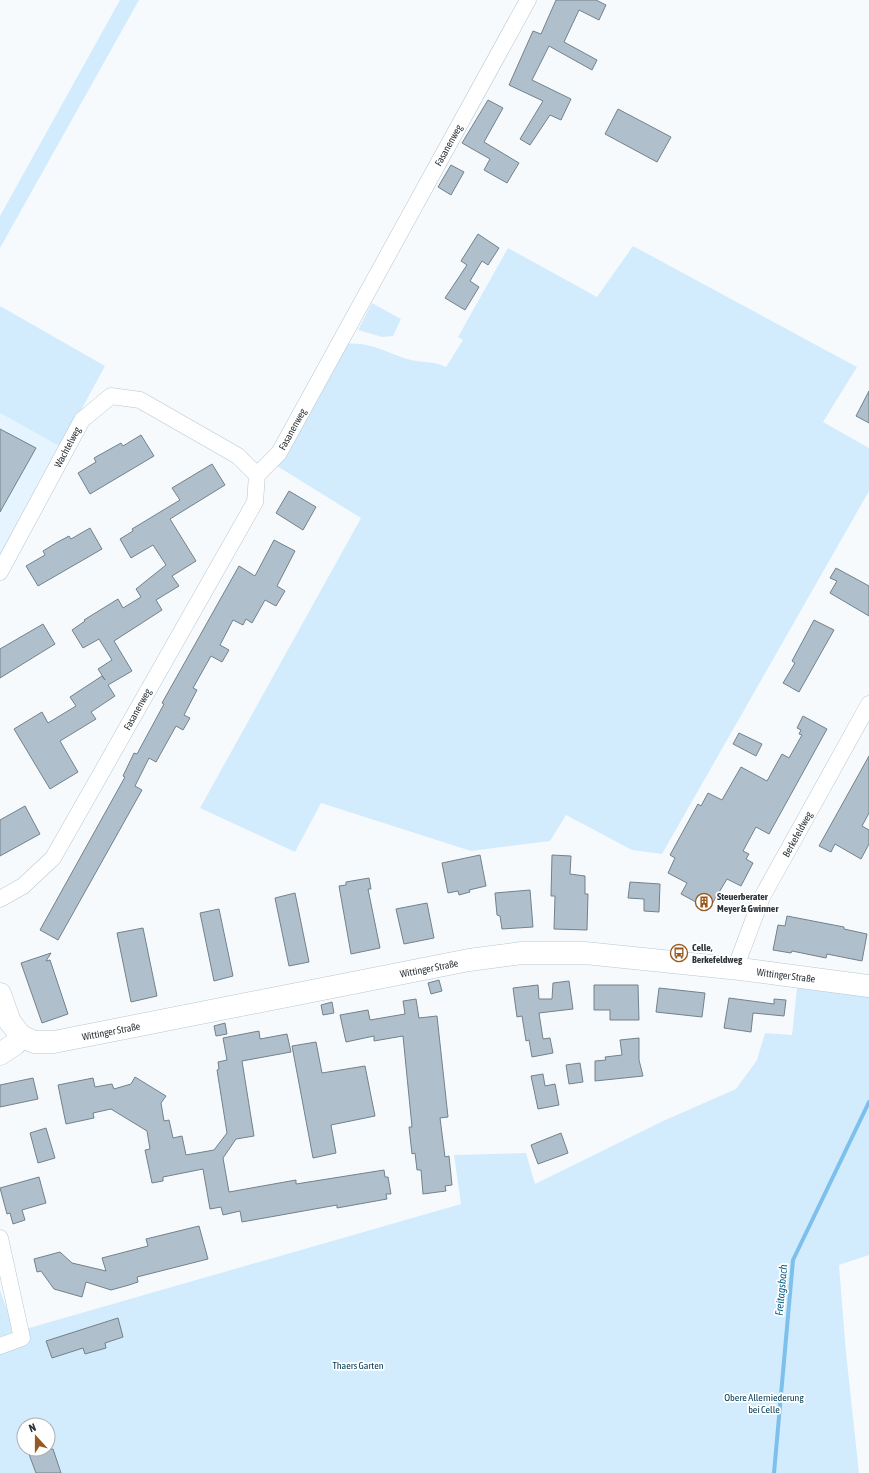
<svg xmlns="http://www.w3.org/2000/svg" width="869" height="1473" font-family="'Asap Condensed',sans-serif">
<rect width="100%" height="100%" fill="#f7fafd"/>
<!-- built -->
<path fill="#e5f4fe" d="M 0,413 L 61,447 L 0,556 Z"/>
<!-- green -->
<g fill="#d2ecfe" fill-rule="evenodd">
<path d="M 120,0 L 139,0 L 0,248 L 0,216 Z"/>
<path d="M 633,246 L 857,367 L 823,422 L 869,448 L 869,491 L 662,854 L 632,850 L 566,815 L 550,841 L 471,851 L 321,803 L 295,852 L 200,808 L 361,518 L 277,466 L 347,344 C 368,341 388,353 407,359 C 421,363 430,360 446,367 L 463,340 L 458,337 L 508,248 L 597,297 Z"/>
<path d="M 372,303 L 401,319 L 393,336 L 382,337 L 358,330 Z"/>
<path d="M 0,306 L 105,366 L 61,447 L 0,413 Z"/>
<path d="M 797,988 L 869,997 L 869,1255 L 839,1265 L 846,1353 L 859,1473 L 0,1473 L 0,1353 L 14,1332 L 0,1337 L 0,1290 L 15,1332 L 461,1204 L 454,1155 L 526,1153 L 535,1184 L 663,1121 L 736,1089 L 757,1060 L 765,1033 L 792,1035 ZM 24,1425 L 48,1425 L 48,1449 L 24,1449 Z"/>
</g>
<g fill="none" stroke-linecap="round" stroke-linejoin="round">
<!-- stream -->
<path stroke="#7dc0eb" stroke-width="4" d="M 774,1473 L 793,1260 L 869,1102"/>
</g>
<!-- building -->
<g fill="#afbfcb" stroke="#72828c">
<path d="M 556,0 L 596,0 L 606,5 L 599,20 L 579,10 L 564,42 L 597,60 L 592,70 L 549,46 L 532,80 L 571,99 L 561,120 L 550,115 L 530,145 L 520,139 L 543,101 L 509,85 L 533,31 L 541,34 Z"/>
<path d="M 488,100 L 503,108 L 484,142 L 519,163 L 507,183 L 484,170 L 490,159 L 462,143 Z"/>
<path d="M 618,109 L 671,137 L 657,162 L 605,134 Z"/>
<path d="M 451,165 L 464,172 L 451,195 L 438,187 Z"/>
<path d="M 478,234 L 499,248 L 488,265 L 482,261 L 470,281 L 479,287 L 465,310 L 445,298 L 467,265 L 461,261 Z"/>
<path d="M 869,391 L 869,423 L 856,416 Z"/>
<path d="M 0,429 L 36,448 L 0,512 Z"/>
<path d="M 141,435 L 154,456 L 90,494 L 78,473 L 96,462 L 94,458 L 121,443 L 123,446 Z"/>
<path d="M 212,464 L 225,485 L 170,519 L 196,561 L 172,576 L 179,586 L 156,600 L 162,610 L 114,641 L 132,671 L 108,685 L 115,696 L 91,712 L 96,719 L 60,741 L 78,772 L 50,789 L 14,729 L 42,712 L 48,723 L 76,706 L 70,697 L 102,676 L 105,680 L 98,669 L 112,660 L 99,639 L 83,648 L 72,630 L 85,621 L 84,620 L 118,599 L 123,608 L 141,597 L 136,589 L 166,565 L 153,545 L 131,558 L 120,539 L 133,531 L 132,529 L 180,500 L 172,488 Z"/>
<path d="M 289,491 L 316,507 L 303,530 L 276,513 Z"/>
<path d="M 90,528 L 102,549 L 38,586 L 26,566 L 45,555 L 43,551 L 56,543 L 69,536 L 71,539 Z"/>
<path d="M 274,540 L 295,551 L 277,586 L 285,591 L 276,606 L 265,600 L 252,623 L 246,619 L 243,625 L 233,620 L 220,645 L 229,650 L 222,662 L 211,656 L 193,688 L 197,690 L 184,715 L 190,718 L 183,730 L 176,726 L 156,762 L 149,758 L 135,786 L 142,790 L 58,940 L 40,930 L 125,777 L 123,776 L 134,753 L 137,754 L 164,704 L 162,703 L 239,566 L 255,576 Z"/>
<path d="M 836,568 L 869,586 L 869,616 L 830,593 L 837,581 L 830,578 Z"/>
<path d="M 814,620 L 834,630 L 799,692 L 783,683 L 795,663 L 792,661 Z"/>
<path d="M 43,624 L 55,644 L 0,678 L 0,649 Z"/>
<path d="M 803,716 L 827,729 L 769,834 L 756,827 L 743,851 L 749,854 L 746,859 L 753,863 L 741,886 L 727,879 L 709,909 L 681,894 L 687,883 L 668,873 L 675,858 L 670,855 L 698,804 L 701,806 L 708,793 L 722,800 L 741,767 L 767,781 L 782,754 L 789,758 L 802,735 L 799,734 L 801,730 L 797,728 Z"/>
<path d="M 739,733 L 762,744 L 756,756 L 733,744 Z"/>
<path d="M 869,756 L 869,813 L 862,826 L 869,830 L 869,844 L 861,859 L 835,844 L 831,852 L 819,846 Z"/>
<path d="M 25,806 L 40,834 L 0,856 L 0,820 Z"/>
<path d="M 480,855 L 486,886 L 469,890 L 470,892 L 459,895 L 458,891 L 448,893 L 442,863 Z"/>
<path d="M 552,855 L 571,856 L 570,874 L 585,876 L 585,894 L 588,894 L 587,930 L 554,929 L 555,896 L 551,896 Z"/>
<path d="M 369,878 L 371,889 L 368,889 L 380,948 L 351,954 L 339,886 L 346,885 L 346,882 Z"/>
<path d="M 630,882 L 660,884 L 659,912 L 644,911 L 644,899 L 628,898 Z"/>
<path d="M 530,890 L 533,927 L 502,929 L 500,916 L 497,915 L 495,893 Z"/>
<path d="M 295,893 L 309,962 L 289,966 L 275,898 Z"/>
<path d="M 427,903 L 434,938 L 404,944 L 396,909 Z"/>
<path d="M 219,909 L 233,976 L 214,981 L 200,913 Z"/>
<path d="M 787,916 L 844,927 L 844,929 L 867,934 L 862,961 L 827,954 L 826,958 L 792,951 L 791,953 L 773,950 L 778,925 L 785,926 Z"/>
<path d="M 143,928 L 157,996 L 131,1002 L 117,933 Z"/>
<path d="M 51,953 L 46,961 L 50,960 L 68,1014 L 42,1023 L 21,963 Z"/>
<path d="M 439,980 L 442,991 L 431,994 L 428,983 Z"/>
<path d="M 569,981 L 573,1009 L 539,1013 L 543,1039 L 550,1038 L 553,1053 L 532,1057 L 529,1040 L 526,1041 L 522,1016 L 517,1017 L 513,988 L 538,985 L 539,999 L 552,999 L 553,983 Z"/>
<path d="M 594,985 L 638,985 L 639,1020 L 610,1020 L 610,1010 L 594,1010 Z"/>
<path d="M 659,988 L 705,993 L 702,1017 L 656,1012 Z"/>
<path d="M 729,998 L 774,1004 L 774,999 L 786,1000 L 784,1016 L 753,1013 L 751,1032 L 724,1028 Z"/>
<path d="M 416,999 L 419,1018 L 437,1016 L 448,1117 L 440,1118 L 445,1157 L 449,1156 L 452,1185 L 445,1186 L 446,1191 L 423,1194 L 421,1170 L 417,1170 L 415,1153 L 412,1154 L 409,1127 L 412,1127 L 403,1036 L 374,1041 L 374,1036 L 346,1042 L 340,1015 L 368,1010 L 370,1020 L 405,1014 L 403,1001 Z"/>
<path d="M 332,1002 L 334,1013 L 323,1015 L 321,1005 Z"/>
<path d="M 225,1023 L 227,1034 L 216,1036 L 214,1026 Z"/>
<path d="M 259,1031 L 260,1039 L 287,1034 L 291,1052 L 242,1061 L 254,1136 L 236,1139 L 223,1158 L 229,1192 L 296,1180 L 296,1184 L 384,1170 L 385,1177 L 388,1177 L 391,1194 L 386,1194 L 387,1199 L 337,1208 L 337,1205 L 242,1222 L 240,1211 L 223,1215 L 221,1207 L 210,1209 L 203,1169 L 163,1177 L 163,1181 L 152,1183 L 145,1150 L 150,1149 L 147,1131 L 111,1109 L 93,1113 L 94,1118 L 66,1124 L 58,1085 L 93,1078 L 95,1087 L 112,1084 L 114,1089 L 131,1084 L 135,1077 L 166,1096 L 161,1103 L 164,1121 L 169,1120 L 173,1138 L 182,1136 L 186,1155 L 214,1150 L 227,1133 L 217,1070 L 219,1069 L 218,1062 L 227,1060 L 223,1038 Z"/>
<path d="M 639,1038 L 639,1060 L 643,1076 L 595,1081 L 595,1061 L 606,1060 L 605,1057 L 622,1055 L 620,1040 Z"/>
<path d="M 316,1042 L 322,1073 L 365,1066 L 375,1116 L 331,1125 L 336,1153 L 313,1158 L 292,1046 Z"/>
<path d="M 580,1063 L 583,1082 L 569,1084 L 566,1065 Z"/>
<path d="M 543,1074 L 545,1086 L 555,1084 L 559,1105 L 538,1109 L 531,1076 Z"/>
<path d="M 33,1078 L 38,1099 L 0,1107 L 0,1085 Z"/>
<path d="M 46,1128 L 55,1158 L 38,1163 L 30,1133 Z"/>
<path d="M 561,1133 L 568,1153 L 538,1164 L 531,1145 Z"/>
<path d="M 39,1177 L 46,1203 L 22,1210 L 25,1220 L 13,1224 L 10,1213 L 7,1214 L 0,1188 Z"/>
<path d="M 199,1226 L 208,1259 L 137,1277 L 138,1282 L 129,1285 L 111,1290 L 86,1282 L 82,1297 L 54,1289 L 41,1271 L 37,1272 L 34,1259 L 60,1252 L 72,1263 L 106,1271 L 102,1258 L 148,1246 L 146,1239 Z"/>
<path d="M 118,1318 L 123,1337 L 105,1343 L 106,1348 L 85,1354 L 83,1348 L 52,1358 L 46,1341 Z"/>
<path d="M 27,1449 L 53,1449 L 61,1473 L 36,1473 Z"/>
</g>
<g fill="none" stroke-linecap="round" stroke-linejoin="round">
<!-- street casing -->
<g stroke="#b6c7d2" stroke-width="17">
<g id="street">
<path d="M 0,572 L 82,420 L 111,396 L 140,400 L 238,456 L 257,475"/>
<path d="M 0,899 L 23,886 L 53,858 L 255,502 L 257,475 L 279,453 L 528,0"/>
<path d="M 735,969 L 762,897 L 869,704"/>
<path d="M 0,1238 L 22,1338 L 0,1346"/>
</g>
</g>
<!-- secondary casing -->
<g stroke="#b6c7d2" stroke-width="23">
<g id="secondary">
<path d="M 0,994 L 10,1022 L 21,1036"/>
<path d="M 21,1036 L 34,1042 L 54,1042 L 469,960 L 522,953 L 585,953 L 740,969 L 869,986"/>
<path d="M 0,1054 L 15,1044 L 21,1036"/>
</g>
</g>
<!-- street -->
<use href="#street" stroke="#fff" stroke-width="16"/>
<!-- secondary -->
<use href="#secondary" stroke="#fff" stroke-width="22"/>
</g>
<!-- icons -->
<defs>
<g id="building-ring" transform="scale(0.9)"><circle r="9.5" fill="#fff" stroke="#97591f" stroke-width="1.5"/><path d="M-4-6H4V6H1V3H-1V6H-4ZM-2.5-4.3h1.7v1.8h-1.7ZM.8-4.3h1.7v1.8H.8ZM-2.5-1h1.7V.8h-1.7ZM.8-1h1.7V.8H.8Z" fill="#97591f"/></g>
<g id="bus-ring" transform="scale(0.9)"><circle r="9.5" fill="#fff" stroke="#97591f" stroke-width="1.5"/><path d="M-5-6H5V4H4V6H2V4H-2V6H-4V4H-5ZM-3.5-4V0h7V-4ZM-3.5 1.2v1.5H-2V1.2ZM2 1.2v1.5H3.5V1.2Z" fill="#97591f"/></g>
</defs>
<g fill-rule="evenodd">
<use href="#building-ring" x="704" y="902"/>
<use href="#bus-ring" x="679" y="953"/>
</g>
<g text-anchor="middle" stroke-width="3.5" stroke-linejoin="round" paint-order="stroke">
<!-- street labels -->
<g font-size="10" fill="#2d3438" stroke="#fff">
<text transform="translate(448 145) rotate(-61)" y="4">Fasanenweg</text>
<text transform="translate(292 429) rotate(-61)" y="4">Fasanenweg</text>
<text transform="translate(67 447) rotate(-62)" y="4">Wachtelweg</text>
<text transform="translate(137 709) rotate(-61)" y="4">Fasanenweg</text>
<text transform="translate(797 834) rotate(-61)" y="4">Berkefeldweg</text>
<text transform="translate(429 968) rotate(-11)" y="4">Wittinger Straße</text>
<text transform="translate(786 975) rotate(7)" y="4">Wittinger Straße</text>
<text transform="translate(111 1031) rotate(-11)" y="4">Wittinger Straße</text>
</g>
<!-- poi labels -->
<g font-size="10" font-weight="bold" fill="#2d3438" stroke="#fff" text-anchor="start">
<text x="717" y="900">Steuerberater<tspan x="717" dy="12">Meyer &amp; Gwinner</tspan></text>
<text x="692" y="951">Celle,<tspan x="692" dy="12">Berkefeldweg</tspan></text>
</g>
<!-- park labels -->
<g font-size="10" fill="#003a56" stroke="#fff">
<text x="358" y="1369">Thaers Garten</text>
<text x="764" y="1401">Obere Allerniederung<tspan x="764" dy="12">bei Celle</tspan></text>
</g>
<!-- water labels -->
<g font-size="11" font-style="italic" fill="#095e87" stroke="#fff">
<text transform="translate(781 1290) rotate(-85)" y="4">Freitagsbach</text>
</g>
</g>
<!-- north arrow -->
<g transform="translate(36 1437) rotate(339)"><circle r="19" fill="#ffffff" stroke="#abaeaf"/>
<path d="M0-3L7 15L0 10L-7 15Z" fill="#97591f"/>
<text y="-6" font-size="11" font-weight="bold" text-anchor="middle" fill="#2d3438">N</text>
</g>
</svg>
